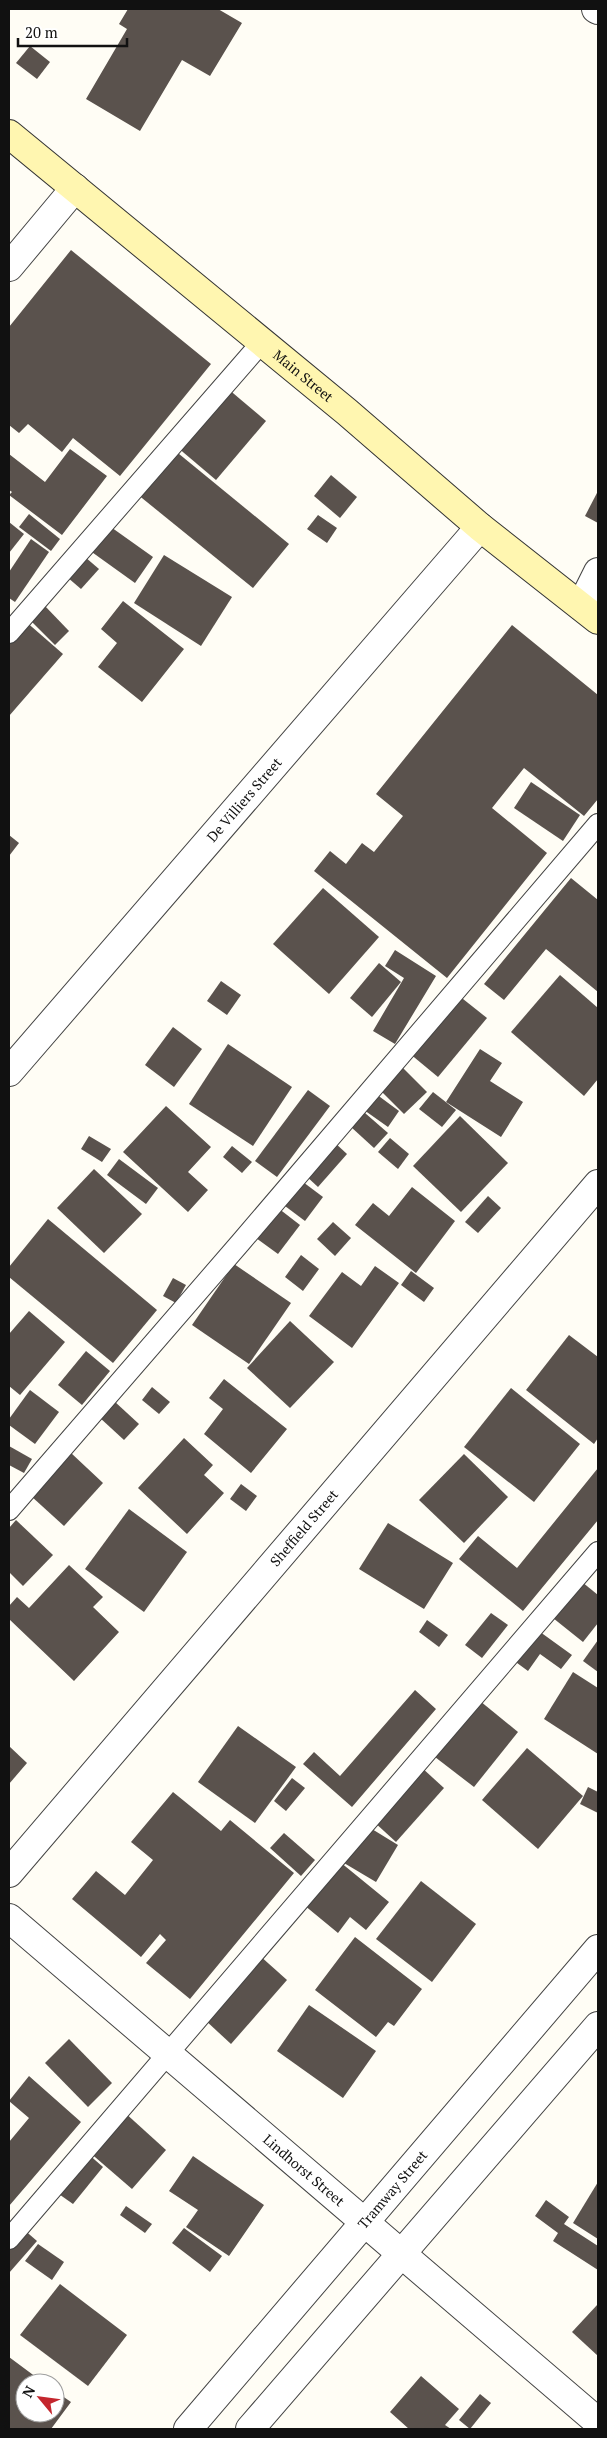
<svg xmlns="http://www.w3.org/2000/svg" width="607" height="2438" font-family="'PT Serif',serif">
<rect width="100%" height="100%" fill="#fffdf5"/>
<!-- building -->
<g fill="#5a524d">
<path d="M 128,9 L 218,9 L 242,23 L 210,76 L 182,60 L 140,131 L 86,99 L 127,29 L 119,24 Z"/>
<path d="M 30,46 L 50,62 L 37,79 L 16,63 Z"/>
<path d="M 71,250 L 211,364 L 120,476 L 73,438 L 62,452 L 28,424 L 19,433 L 9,425 L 9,327 Z"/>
<path d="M 227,388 L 266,421 L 216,480 L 177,447 Z"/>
<path d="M 70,449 L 107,476 L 62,535 L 9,495 L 12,492 L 9,490 L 9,454 L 45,482 Z"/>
<path d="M 173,449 L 289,544 L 253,588 L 137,494 Z"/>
<path d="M 331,475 L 357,497 L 340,518 L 314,496 Z"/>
<path d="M 598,491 L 598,523 L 585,516 Z"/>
<path d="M 29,514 L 60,539 L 51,551 L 19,527 Z"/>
<path d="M 318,515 L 337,528 L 327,543 L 307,529 Z"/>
<path d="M 9,522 L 24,534 L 9,553 Z"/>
<path d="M 108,525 L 153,557 L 135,583 L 89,550 Z"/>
<path d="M 31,539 L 49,552 L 15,602 L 9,598 L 9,572 Z"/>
<path d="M 164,555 L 232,597 L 201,646 L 134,603 Z"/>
<path d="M 85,557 L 99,569 L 81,589 L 67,577 Z"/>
<path d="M 123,601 L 184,649 L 142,702 L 98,667 L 117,643 L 101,629 Z"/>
<path d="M 44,605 L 69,631 L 55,645 L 29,619 Z"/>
<path d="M 24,620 L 63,654 L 9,716 L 9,637 Z"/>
<path d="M 512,625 L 598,695 L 598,799 L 584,816 L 524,768 L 492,808 L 547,853 L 447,978 L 314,871 L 330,851 L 346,864 L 362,843 L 374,852 L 403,816 L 376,794 Z"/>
<path d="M 531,782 L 580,815 L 563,841 L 514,808 Z"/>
<path d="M 9,835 L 19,843 L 9,856 Z"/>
<path d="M 571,878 L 598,900 L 598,992 L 546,949 L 504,1000 L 484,984 Z"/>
<path d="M 323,888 L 379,937 L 329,994 L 273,944 Z"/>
<path d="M 395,950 L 436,976 L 395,1044 L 373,1031 L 404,978 L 385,966 Z"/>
<path d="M 379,963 L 401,982 L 372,1017 L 350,998 Z"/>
<path d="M 560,975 L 598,1008 L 598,1079 L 584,1096 L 511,1032 Z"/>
<path d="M 221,981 L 241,995 L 227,1015 L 207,1001 Z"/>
<path d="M 458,995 L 487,1018 L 438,1077 L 409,1053 Z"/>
<path d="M 173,1027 L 202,1049 L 174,1087 L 145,1065 Z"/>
<path d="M 228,1044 L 292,1087 L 253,1146 L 189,1104 Z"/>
<path d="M 480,1049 L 502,1063 L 490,1081 L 523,1102 L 501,1137 L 446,1102 Z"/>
<path d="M 401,1066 L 427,1092 L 404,1114 L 378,1088 Z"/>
<path d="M 308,1090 L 330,1106 L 277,1177 L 255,1161 Z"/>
<path d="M 433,1092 L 456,1110 L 442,1127 L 419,1109 Z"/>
<path d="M 376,1094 L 399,1111 L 388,1127 L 364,1110 Z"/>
<path d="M 166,1106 L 211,1147 L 188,1172 L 208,1190 L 188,1212 L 123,1152 Z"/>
<path d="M 365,1113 L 388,1133 L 374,1148 L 351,1127 Z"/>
<path d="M 460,1116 L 508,1163 L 461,1212 L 413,1166 Z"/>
<path d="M 89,1136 L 111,1149 L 102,1162 L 81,1149 Z"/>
<path d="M 390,1138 L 409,1154 L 398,1169 L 378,1152 Z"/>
<path d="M 334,1142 L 347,1154 L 318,1187 L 305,1175 Z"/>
<path d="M 232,1146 L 252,1162 L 242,1173 L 223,1157 Z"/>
<path d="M 119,1159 L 158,1188 L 146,1204 L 107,1175 Z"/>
<path d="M 94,1169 L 142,1214 L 104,1253 L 57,1208 Z"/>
<path d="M 303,1182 L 323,1197 L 305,1221 L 285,1206 Z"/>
<path d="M 412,1187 L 455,1221 L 416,1273 L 355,1225 L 373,1203 L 389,1216 Z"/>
<path d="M 488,1196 L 501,1208 L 478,1233 L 465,1222 Z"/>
<path d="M 278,1208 L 300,1225 L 278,1254 L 256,1238 Z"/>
<path d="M 48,1219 L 157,1310 L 113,1363 L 9,1277 L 9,1267 Z"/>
<path d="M 333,1222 L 351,1238 L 335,1256 L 317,1239 Z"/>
<path d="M 301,1255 L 319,1269 L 303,1291 L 285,1277 Z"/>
<path d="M 234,1264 L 291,1303 L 249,1364 L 192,1325 Z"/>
<path d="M 375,1266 L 399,1283 L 352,1348 L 309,1316 L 342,1272 L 361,1286 Z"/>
<path d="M 411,1271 L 434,1288 L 424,1302 L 401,1285 Z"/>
<path d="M 173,1278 L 186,1285 L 176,1303 L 163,1296 Z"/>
<path d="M 29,1311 L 65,1342 L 20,1395 L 9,1386 L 9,1334 Z"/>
<path d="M 290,1321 L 334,1362 L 290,1408 L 247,1368 Z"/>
<path d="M 569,1335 L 598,1357 L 598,1438 L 594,1444 L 526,1390 Z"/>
<path d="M 86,1351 L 110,1371 L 82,1405 L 58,1385 Z"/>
<path d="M 224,1379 L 287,1429 L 251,1473 L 204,1434 L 223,1409 L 209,1398 Z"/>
<path d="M 152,1387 L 170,1402 L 159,1414 L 142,1400 Z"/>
<path d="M 511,1388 L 580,1444 L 534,1502 L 464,1447 Z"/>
<path d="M 30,1390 L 59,1412 L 35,1444 L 9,1425 L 9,1419 Z"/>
<path d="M 114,1401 L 139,1424 L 124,1440 L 99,1417 Z"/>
<path d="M 184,1438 L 213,1465 L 204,1475 L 224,1493 L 187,1534 L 138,1488 Z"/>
<path d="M 9,1446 L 32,1459 L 24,1473 L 9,1465 Z"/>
<path d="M 70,1452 L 103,1483 L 64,1526 L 31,1496 Z"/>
<path d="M 464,1454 L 508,1497 L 464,1543 L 419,1500 Z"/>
<path d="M 598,1468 L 598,1520 L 523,1611 L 459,1559 L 478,1536 L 517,1568 Z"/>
<path d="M 241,1484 L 257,1496 L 246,1511 L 230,1499 Z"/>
<path d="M 129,1509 L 187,1552 L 144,1612 L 85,1569 Z"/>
<path d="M 16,1520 L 53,1555 L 23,1586 L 9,1572 L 9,1528 Z"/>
<path d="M 388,1523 L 453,1563 L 424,1609 L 359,1569 Z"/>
<path d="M 69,1565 L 103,1597 L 93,1607 L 119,1632 L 74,1681 L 9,1619 L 9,1606 L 17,1597 L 29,1608 Z"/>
<path d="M 582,1582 L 598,1595 L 598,1623 L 583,1642 L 553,1618 Z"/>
<path d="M 491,1613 L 508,1625 L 482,1658 L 465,1645 Z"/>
<path d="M 427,1620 L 448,1635 L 439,1647 L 419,1632 Z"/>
<path d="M 536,1629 L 572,1655 L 561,1669 L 540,1654 L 528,1671 L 513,1660 Z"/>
<path d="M 598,1640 L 598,1672 L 583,1661 Z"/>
<path d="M 573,1672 L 598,1688 L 598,1754 L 544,1719 Z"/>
<path d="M 415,1690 L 436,1709 L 352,1807 L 303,1764 L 314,1752 L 340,1776 Z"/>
<path d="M 480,1701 L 518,1732 L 474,1787 L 435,1757 Z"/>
<path d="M 238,1726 L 296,1767 L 255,1823 L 198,1782 Z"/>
<path d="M 9,1746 L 27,1763 L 9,1784 Z"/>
<path d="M 527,1748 L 583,1796 L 538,1849 L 482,1800 Z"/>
<path d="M 421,1767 L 444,1788 L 396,1842 L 373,1821 Z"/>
<path d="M 292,1778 L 305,1788 L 286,1811 L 274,1801 Z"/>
<path d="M 588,1787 L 598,1792 L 598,1813 L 580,1804 Z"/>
<path d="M 173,1792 L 221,1831 L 230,1820 L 294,1873 L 190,1999 L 146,1963 L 166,1940 L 160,1934 L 141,1957 L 72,1899 L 96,1871 L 125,1895 L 153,1860 L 131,1842 Z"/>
<path d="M 367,1826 L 398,1845 L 376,1882 L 344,1863 Z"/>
<path d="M 284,1833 L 315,1860 L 301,1876 L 270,1848 Z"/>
<path d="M 340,1862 L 389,1902 L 366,1930 L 350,1917 L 338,1933 L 304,1905 Z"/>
<path d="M 421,1881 L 476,1924 L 432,1982 L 376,1939 Z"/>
<path d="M 355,1937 L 422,1989 L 394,2026 L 388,2022 L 376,2037 L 315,1990 Z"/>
<path d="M 259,1955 L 287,1980 L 231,2044 L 204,2019 Z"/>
<path d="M 309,2005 L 376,2051 L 343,2098 L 277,2051 Z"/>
<path d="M 69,2039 L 112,2083 L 88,2107 L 45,2063 Z"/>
<path d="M 29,2076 L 81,2122 L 9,2206 L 9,2142 L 29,2118 L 9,2101 Z"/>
<path d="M 123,2111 L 166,2150 L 132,2189 L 88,2151 Z"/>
<path d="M 87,2153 L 103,2167 L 73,2204 L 56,2192 Z"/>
<path d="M 193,2156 L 264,2205 L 229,2256 L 186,2227 L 198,2210 L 169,2191 Z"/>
<path d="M 598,2182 L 598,2239 L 573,2223 Z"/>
<path d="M 546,2200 L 569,2217 L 564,2224 L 598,2246 L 598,2270 L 553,2241 L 558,2233 L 535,2216 Z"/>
<path d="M 126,2206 L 152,2224 L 145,2233 L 120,2215 Z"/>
<path d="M 22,2228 L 37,2241 L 9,2273 L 9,2243 Z"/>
<path d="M 184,2228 L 222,2256 L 210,2272 L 172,2243 Z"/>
<path d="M 38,2244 L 64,2262 L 52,2280 L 25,2261 Z"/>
<path d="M 60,2284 L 127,2335 L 88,2386 L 20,2335 Z"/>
<path d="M 598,2304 L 598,2356 L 572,2332 Z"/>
<path d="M 9,2357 L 44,2383 L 25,2383 L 25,2413 L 55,2413 L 55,2391 L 71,2402 L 51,2429 L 9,2429 Z"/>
<path d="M 421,2376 L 459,2409 L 445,2425 L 451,2429 L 409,2429 L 390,2412 Z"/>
<path d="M 480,2394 L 491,2403 L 470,2429 L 459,2420 Z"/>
</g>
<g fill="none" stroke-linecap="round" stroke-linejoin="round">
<!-- service casing -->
<g stroke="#444" stroke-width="22">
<g id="service">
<path d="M 9,633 L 262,342"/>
<path d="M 9,1510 L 241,1242 L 598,824"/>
<path d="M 9,2239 L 598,1552"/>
</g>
</g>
<!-- minor casing -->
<g stroke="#444" stroke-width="30">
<g id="minor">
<path d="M 596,9 L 598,10"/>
<path d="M 9,267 L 75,188"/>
<path d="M 581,606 L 598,572"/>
<path id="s1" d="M 9,1072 L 480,527"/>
<path id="s2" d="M 9,1873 L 598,1184"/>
<path id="s3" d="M 9,1918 L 598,2422"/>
<path id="s4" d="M 188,2429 L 598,1949"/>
<path d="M 250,2429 L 598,2026"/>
</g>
</g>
<!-- secondary casing -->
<g stroke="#333" stroke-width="30">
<g id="secondary">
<path id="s5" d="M 9,134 L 347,412 L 480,527 L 598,620"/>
</g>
</g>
<!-- service -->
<use href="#service" stroke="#fff" stroke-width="20"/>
<!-- minor -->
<use href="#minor" stroke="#fff" stroke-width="28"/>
<!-- secondary -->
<use href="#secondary" stroke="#fff6b0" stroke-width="28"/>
</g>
<g text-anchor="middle" stroke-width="5" stroke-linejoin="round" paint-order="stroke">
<!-- street labels -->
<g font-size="14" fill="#111" stroke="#fff">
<text dy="5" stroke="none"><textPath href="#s5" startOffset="381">Main Street</textPath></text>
<text dy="5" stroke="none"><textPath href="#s1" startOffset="360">De Villiers Street</textPath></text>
<text dy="5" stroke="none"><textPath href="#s2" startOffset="454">Sheffield Street</textPath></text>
<text dy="5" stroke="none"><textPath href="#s3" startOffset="388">Lindhorst Street</textPath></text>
<text dy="5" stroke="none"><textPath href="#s4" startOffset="315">Tramway Street</textPath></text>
</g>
</g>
<!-- border -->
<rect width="607" height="2438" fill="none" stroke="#111111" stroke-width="20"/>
<!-- north arrow -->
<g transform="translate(40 2398) rotate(299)"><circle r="24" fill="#ffffff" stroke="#a0a0a0"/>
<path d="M0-4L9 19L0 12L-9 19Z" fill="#c4262e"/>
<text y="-8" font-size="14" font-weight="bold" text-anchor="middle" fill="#111111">N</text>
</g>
<!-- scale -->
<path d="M18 38v8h109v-8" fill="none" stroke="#111111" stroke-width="2.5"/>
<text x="25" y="38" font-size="15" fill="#111111" stroke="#ffffff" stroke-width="4" paint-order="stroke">20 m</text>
</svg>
